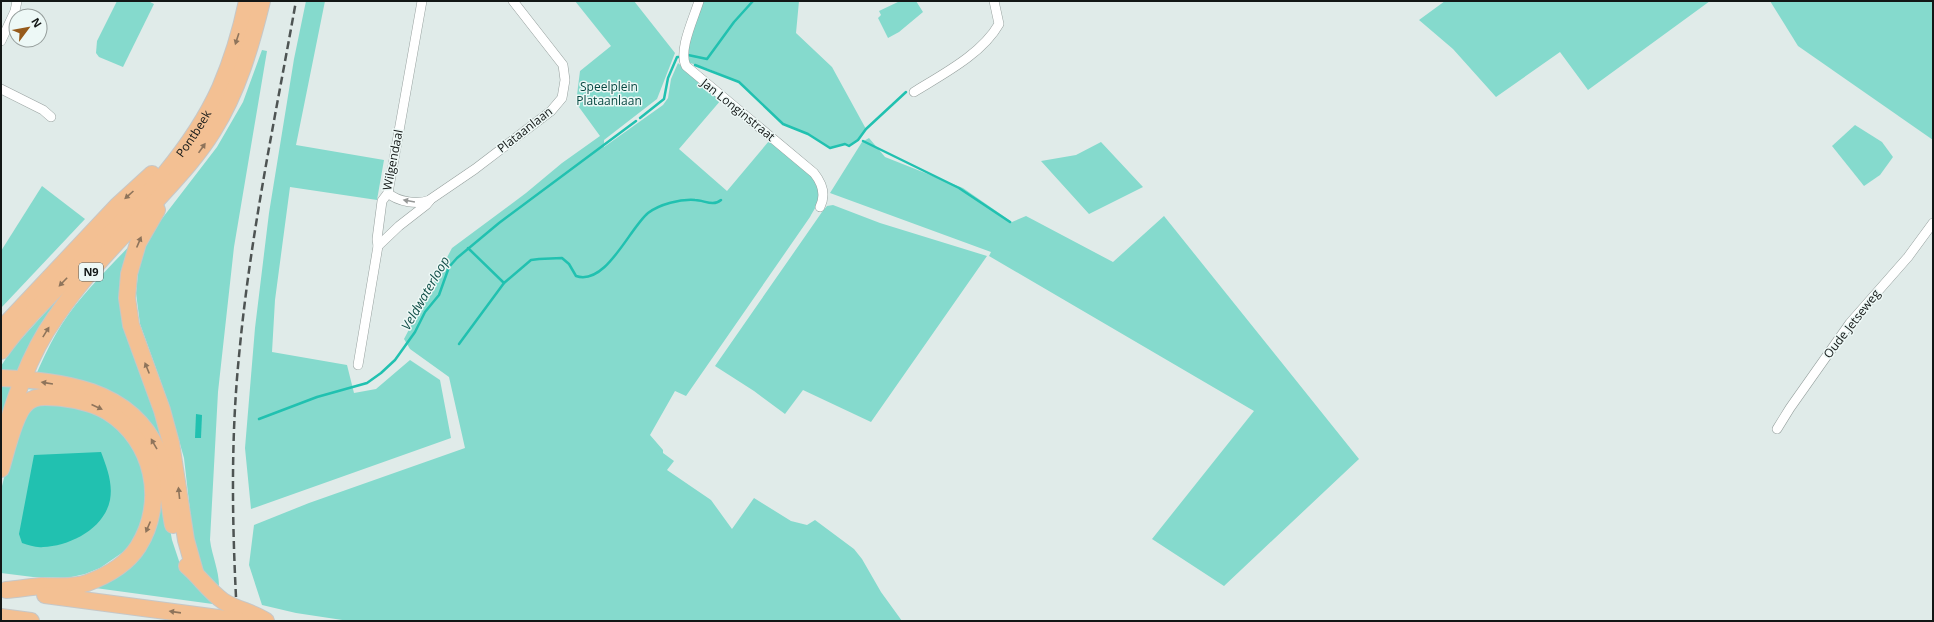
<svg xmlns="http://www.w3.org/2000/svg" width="1934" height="622" font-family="'Open Sans',sans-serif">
<rect width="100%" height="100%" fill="#e0ebe9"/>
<!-- green -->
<g fill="#85dacd">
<path d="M 117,1 L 148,1 L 154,4 L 123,67 L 99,57 L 96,53 L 97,41 Z"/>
<path d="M 306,1 L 325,1 L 296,145 L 384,160 L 377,200 L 290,187 L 275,300 L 272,352 L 347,365 L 354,393 L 376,389 L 410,360 L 440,380 L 451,438 L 251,509 L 245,448 L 255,328 L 269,213 L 294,59 Z"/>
<path d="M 575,1 L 634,1 L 675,53 L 657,99 L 604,140 L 604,147 L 663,105 L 668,98 L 671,79 L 678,63 L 721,100 L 679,149 L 727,191 L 769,141 C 784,153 823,176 819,197 C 818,205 813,211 810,217 L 686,396 L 675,391 L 650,435 L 663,450 L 663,453 L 674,461 L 667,470 L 711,500 L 732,529 L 754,498 L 791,521 L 807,525 L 815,520 L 854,549 L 862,559 L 881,592 L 902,621 L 349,621 L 296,613 L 262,605 L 249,565 L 254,525 L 309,503 L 465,448 L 449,377 L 410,349 L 404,339 L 452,248 L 526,193 L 562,163 L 600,136 L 576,103 L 580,71 L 611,46 Z"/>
<path d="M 702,1 L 799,1 L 796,33 L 832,67 L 866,129 L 858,140 L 849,146 L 845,144 L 830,148 L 808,134 L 783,124 L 739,82 L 709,69 L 687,62 L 685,57 Z"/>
<path d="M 900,1 L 916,1 L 923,12 L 899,32 L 888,38 L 878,18 L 881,15 L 879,11 Z"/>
<path d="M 1445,1 L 1710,1 L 1588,90 L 1560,52 L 1496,97 L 1453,49 L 1419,20 Z"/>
<path d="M 1770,1 L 1933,1 L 1933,140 L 1798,46 Z"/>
<path d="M 262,50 L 267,51 L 234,247 L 218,392 L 210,540 C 212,556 219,570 219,586 L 204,575 L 194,546 L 184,458 L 168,402 L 140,324 L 136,293 L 139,264 L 146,243 L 154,229 L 217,147 L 243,102 Z"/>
<path d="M 1855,125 L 1882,142 L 1893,157 L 1880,175 L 1864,186 L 1832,146 Z"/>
<path d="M 869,138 L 885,157 L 963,188 L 1012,222 L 1026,216 L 1113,262 L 1164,216 L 1359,459 L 1224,586 L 1152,539 L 1254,411 L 989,256 L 991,252 L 830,193 L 862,142 Z"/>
<path d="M 1101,142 L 1143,187 L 1089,214 L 1041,161 L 1076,155 Z"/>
<path d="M 42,186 L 85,219 L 1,308 L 1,251 Z"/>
<path d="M 833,205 L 880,223 L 987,256 L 871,422 L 803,390 L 785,414 L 754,391 L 715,366 L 822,212 L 827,206 Z"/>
<path d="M 135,240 L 123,282 L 166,442 L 163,450 L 35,377 C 43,359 51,341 62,324 C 82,293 110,267 135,240 Z"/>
<path d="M 70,285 L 20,374 L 1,374 L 1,366 L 13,348 Z"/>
<path d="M 1,384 L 17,384 L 1,436 Z"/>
<path d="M 28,385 L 92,395 L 122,411 L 141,429 L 152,446 L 158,462 L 172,540 L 179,561 L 194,584 L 220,605 L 88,587 C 103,580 117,573 129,562 C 135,556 139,548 143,541 C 171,495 154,433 107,406 C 83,393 53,392 27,389 Z"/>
<path d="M 46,402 L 83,406 L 115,423 L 138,450 L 148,486 L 144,519 L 129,548 L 100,568 L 85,574 L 67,578 L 33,577 L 1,573 L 1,490 L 11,450 L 20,420 L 36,405 Z"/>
</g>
<!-- water -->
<g fill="#21c1b0">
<path d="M 196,414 L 202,415 L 201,438 L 195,438 Z"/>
<path d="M 101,452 C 107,468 113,483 110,500 C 104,529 70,546 43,547 C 36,548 29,545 22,543 L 19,534 L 34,455 Z"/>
</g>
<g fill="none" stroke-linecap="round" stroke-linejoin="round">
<!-- stream -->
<g stroke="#21c1b0" stroke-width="2.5">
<path d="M 688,55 L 707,59 L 734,22 L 753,1"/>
<path d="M 695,65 L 739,82 L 783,124 L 808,134 L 830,148 L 845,144 L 849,146 L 858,140 L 866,129 L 906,92"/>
<path d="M 640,118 L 664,99 L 668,78 L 677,57 L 679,57"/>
<path d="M 863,141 L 959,188 L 1010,222"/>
<path d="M 468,248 L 504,283 L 531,260 L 539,259 L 562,258 L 569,264 L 576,276 C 606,286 629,229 648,213 C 660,204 680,199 695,200 C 704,200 713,207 721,200"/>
<path d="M 459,344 L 504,283"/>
<path d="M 259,419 L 317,397 L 367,383 L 381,373 L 395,360 L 415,332 L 425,312 L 439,295 L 449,267 L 457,258 L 499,223 L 636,121"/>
</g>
<!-- street casing -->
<g stroke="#96a09e" stroke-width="10">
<g id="street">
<path d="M 699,1 C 694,18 678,50 686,66 L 814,173 C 822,183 826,195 820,207"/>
<path d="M 1,41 L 15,11 L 17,1"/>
<path d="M 1,89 L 43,110 L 51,117"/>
<path d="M 914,92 C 943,74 982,54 999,24 L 994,1"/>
<path d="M 388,193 C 398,202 418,205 430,200"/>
<path d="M 378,246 L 399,226 L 426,205 L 431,199 L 475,169 L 551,111 L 562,98 L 565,80 L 563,65 L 513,1"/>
<path d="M 358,365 L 378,246 L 377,239 L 382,201 L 388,193 L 422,1"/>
<path d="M 1777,429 L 1790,408 L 1850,323 L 1908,257 L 1933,223"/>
</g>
</g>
<!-- highway casing -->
<g stroke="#c6c7c7" stroke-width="18">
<g id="highway">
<path d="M 157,210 L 138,243 L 129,274 L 127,298 L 131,325 L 162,410 L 171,443 L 186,540 L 195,572"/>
<path d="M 1,329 L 117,206 L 152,174"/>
<path id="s1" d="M 1,351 C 22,321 50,296 75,270 C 128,215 188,159 220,88 C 232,60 241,30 247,1"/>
<path d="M 1,378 C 62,381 130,388 158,451 C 168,473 168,501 173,525"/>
<path d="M 1,445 C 14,401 28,356 55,318 C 84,275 121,238 156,201 C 176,179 197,157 213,131 C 238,91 251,46 262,1"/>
<path d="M 1,469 C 6,453 14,416 25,405 C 34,394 49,397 62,398 C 78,400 94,403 108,412 C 153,440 167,501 138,547 C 127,564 106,576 87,583 C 73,588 57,586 42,586 C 30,587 18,589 6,590"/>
<path d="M 187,566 C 200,577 209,591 223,601 C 237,610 253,612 266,621"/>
<path d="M 45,595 L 241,621"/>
<path d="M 1,617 L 31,621"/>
</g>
</g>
<!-- street -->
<use href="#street" stroke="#fff" stroke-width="9"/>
<!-- highway -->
<use href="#highway" stroke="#f3c093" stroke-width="16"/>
<!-- rail -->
<path stroke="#4e5453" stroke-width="2.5" stroke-dasharray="8 4" stroke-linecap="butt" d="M 236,597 C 232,516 231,436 239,356 C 250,236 275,119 296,1"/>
</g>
<!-- one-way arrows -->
<defs><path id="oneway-solid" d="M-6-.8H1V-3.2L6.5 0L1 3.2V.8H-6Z"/></defs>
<g fill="#8e745b">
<use href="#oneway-solid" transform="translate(237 39) rotate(108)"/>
<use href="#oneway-solid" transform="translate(202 148) rotate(-55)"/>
<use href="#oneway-solid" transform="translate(129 195) rotate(138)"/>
<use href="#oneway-solid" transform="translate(139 242) rotate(-67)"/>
<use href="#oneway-solid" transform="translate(63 282) rotate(134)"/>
<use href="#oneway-solid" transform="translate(46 332) rotate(-58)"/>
<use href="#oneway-solid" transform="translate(147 368) rotate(-112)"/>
<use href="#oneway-solid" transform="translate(47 383) rotate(-171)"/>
<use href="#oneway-solid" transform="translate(97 407) rotate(24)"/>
<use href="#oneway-solid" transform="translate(154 444) rotate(-120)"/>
<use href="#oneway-solid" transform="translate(179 493) rotate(-96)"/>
<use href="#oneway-solid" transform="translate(148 527) rotate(113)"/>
<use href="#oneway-solid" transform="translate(175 612) rotate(-172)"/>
</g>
<use fill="#959796" href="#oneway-solid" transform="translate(409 201) rotate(-170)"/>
<g text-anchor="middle" stroke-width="3" stroke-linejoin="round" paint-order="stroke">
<!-- shield labels -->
<rect fill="#edf8f6" stroke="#545a59" stroke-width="1" x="79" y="263" width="24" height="18" rx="3"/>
<g font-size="11" font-weight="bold" fill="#131716">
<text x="91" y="276">N9</text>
</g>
<!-- park labels -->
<g font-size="12" fill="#054740" stroke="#edf8f6">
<text x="609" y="91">Speelplein<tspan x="609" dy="14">Plataanlaan</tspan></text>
</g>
<!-- street labels -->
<g font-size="12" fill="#131716" stroke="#edf8f6">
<text transform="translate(738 110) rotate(39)" y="4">Jan Longinstraat</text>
<text transform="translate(525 130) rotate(-38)" y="4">Plataanlaan</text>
<text dy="4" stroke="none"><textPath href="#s1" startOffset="291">Pontbeek</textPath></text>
<text transform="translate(393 160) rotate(-79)" y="4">Wilgendaal</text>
<text transform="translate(1852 324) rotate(-52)" y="4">Oude Jetseweg</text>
</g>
<!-- water labels -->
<g font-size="13" font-style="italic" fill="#124f48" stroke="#edf8f6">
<text transform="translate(425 293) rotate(-60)" y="5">Veldwaterloop</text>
</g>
</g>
<!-- border -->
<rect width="1934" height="622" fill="none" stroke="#131716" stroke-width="4"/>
<!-- north arrow -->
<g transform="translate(28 28) rotate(58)"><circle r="19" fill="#edf8f6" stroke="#969e9c"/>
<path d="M0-3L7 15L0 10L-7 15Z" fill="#965a1b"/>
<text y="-6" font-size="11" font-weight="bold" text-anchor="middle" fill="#131716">N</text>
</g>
</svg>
